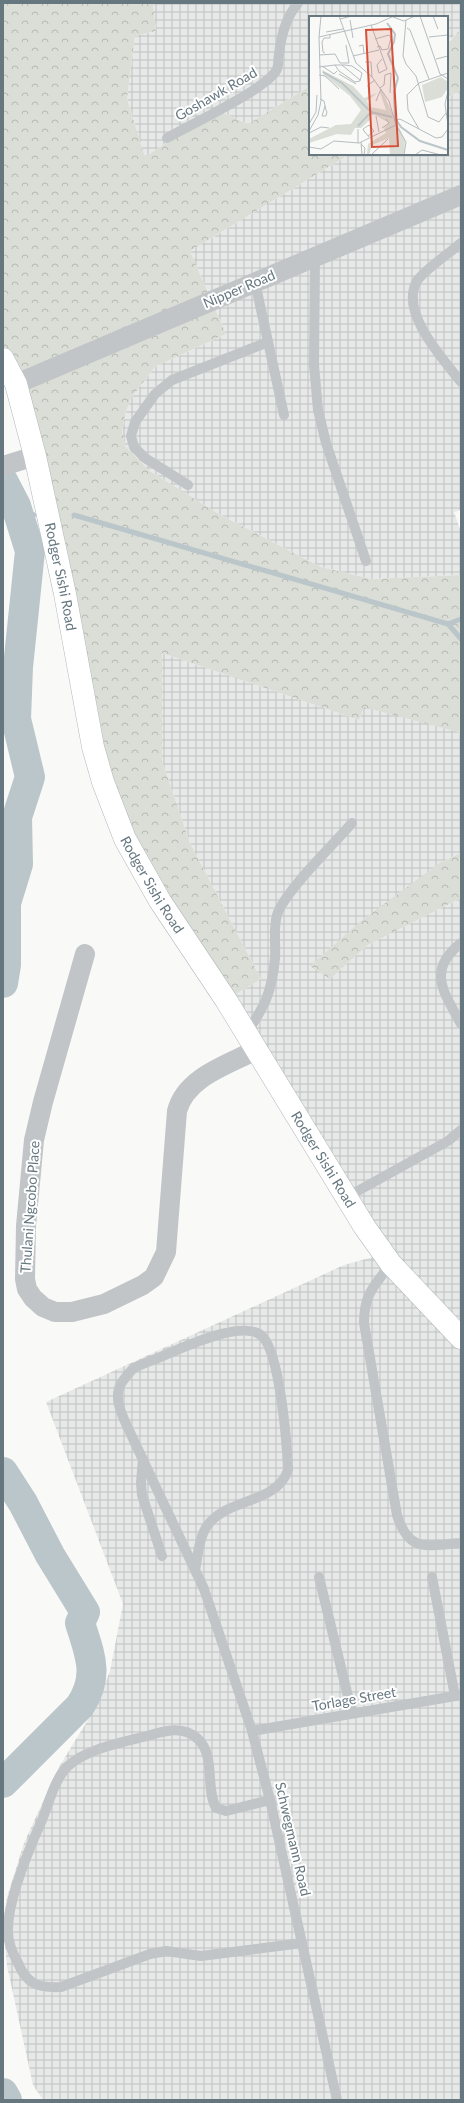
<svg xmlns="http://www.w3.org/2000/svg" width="464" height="2103" font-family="Lato,sans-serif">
<defs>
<pattern id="industrial-grid" width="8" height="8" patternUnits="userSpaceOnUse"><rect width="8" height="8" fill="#e7e9e8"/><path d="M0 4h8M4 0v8" fill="none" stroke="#bfc2c1"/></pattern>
<pattern id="forest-crowns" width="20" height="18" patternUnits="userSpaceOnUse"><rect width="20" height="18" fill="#daded6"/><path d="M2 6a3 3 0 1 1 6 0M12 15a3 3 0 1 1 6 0" fill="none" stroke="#b5b9b3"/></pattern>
</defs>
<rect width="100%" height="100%" fill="#f9f9f7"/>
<!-- industrial -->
<g fill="url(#industrial-grid)">
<path d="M 153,3 L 461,3 L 461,28 L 449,41 L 447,40 L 447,17 L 310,17 L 310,86 L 248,124 L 221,112 L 208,115 L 145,157 L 127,99 L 135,36 L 156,31 Z"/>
<path d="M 461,90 L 461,510 L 454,512 L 461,532 L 461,575 L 371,579 L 321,567 L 219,514 L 150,471 L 125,446 L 122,431 L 125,415 L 131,398 L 155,367 L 226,334 L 190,251 L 350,154 L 447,154 L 447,98 Z"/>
<path d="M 162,653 L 359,720 L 364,706 L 459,732 L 461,736 L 461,853 L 441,862 L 330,979 L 368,945 L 461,898 L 461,2100 L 43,2100 L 33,2085 L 7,1966 L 3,1924 L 7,1897 L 24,1843 L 59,1767 L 97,1705 L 110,1671 L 123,1604 L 46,1402 L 344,1265 L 384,1254 L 226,1000 L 261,979 L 190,843 L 162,761 Z"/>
</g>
<!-- forest -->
<g fill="url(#forest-crowns)">
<path d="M 3,3 L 153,3 L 156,31 L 135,36 L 127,99 L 145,157 L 208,115 L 221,112 L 248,124 L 310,86 L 310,154 L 350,154 L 190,251 L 226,334 L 155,367 L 131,398 L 125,415 L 122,431 L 125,446 L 150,471 L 219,514 L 321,567 L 371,579 L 461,575 L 461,736 L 458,732 L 364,707 L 359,720 L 162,653 L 162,761 L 190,843 L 261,979 L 226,1000 L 126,839 L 3,357 Z"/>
<path d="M 461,28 L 461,90 L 447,98 L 447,40 L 450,41 Z"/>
<path d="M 461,853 L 461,898 L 368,945 L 330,979 L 310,966 L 361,921 L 441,862 Z"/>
</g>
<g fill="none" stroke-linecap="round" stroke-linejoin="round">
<!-- stream -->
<g stroke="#bbc6ca" stroke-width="5">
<path d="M 16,506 L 34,515"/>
<path d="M 74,515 L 448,624 L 461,619"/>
<path d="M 448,624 L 461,639"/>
</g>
<!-- river -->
<g stroke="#bbc6ca" stroke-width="30">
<path d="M 3,481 L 16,506 L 30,551 L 18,667 L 16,719 L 30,777 L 17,817 L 18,864 L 6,903 L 6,965 L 3,983"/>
<path d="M 3,1472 L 23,1503 L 50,1555 L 85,1612 L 80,1623 C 90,1655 100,1676 80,1706 L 3,1783"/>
<path d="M 3,2093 L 7,2100"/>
</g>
<!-- secondary casing -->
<g stroke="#b3b9bd" stroke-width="23">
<g id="secondary">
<path id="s1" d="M 3,359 L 16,384 L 35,456 L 65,594 L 93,747 L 103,782 L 125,839 L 160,901 L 226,1000 L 364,1226 L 391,1264 L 461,1338"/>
</g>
</g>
<!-- lane -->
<g stroke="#c1c5c8" stroke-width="10">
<path d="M 167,138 C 190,125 264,90 276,71 C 279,67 278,59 279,54 C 281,36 286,17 298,3"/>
<path d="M 461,243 C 451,252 423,271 417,281 C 399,312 443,359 461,382"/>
<path d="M 315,257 L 314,365 L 318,410 L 326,443 L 366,561"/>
<path d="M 255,282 L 284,415"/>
<path d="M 188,485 L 145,458 L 134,447 L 131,436 L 135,422 L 155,394 L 172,380 L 268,342"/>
<path d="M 461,943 C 426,971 444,992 461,1024"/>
<path d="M 246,1034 C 265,1006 272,992 275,958 C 276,944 273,929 277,915 C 284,892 335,843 352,823"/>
<path d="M 345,1198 L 448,1141 L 461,1130"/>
<path d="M 391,1264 C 374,1286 364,1294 364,1323 L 397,1515 C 409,1554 427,1545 461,1543"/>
<path d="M 143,1459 L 141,1483 L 142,1495 L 162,1556"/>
<path d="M 195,1570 C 198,1555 199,1538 207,1526 C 226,1498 277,1504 288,1470 C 287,1443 280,1356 263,1337 C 245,1318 185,1347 165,1355 C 155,1360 143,1363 134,1368 C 130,1371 125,1378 122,1382 C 113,1396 121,1413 127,1426 C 153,1480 178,1535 204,1589 L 252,1731 L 270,1800 L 337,2100"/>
<path d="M 319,1577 L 352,1713"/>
<path d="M 432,1577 L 455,1696"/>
<path d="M 252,1731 L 461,1695"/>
<path d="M 270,1800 L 226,1811 L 216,1808 C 205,1788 216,1756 198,1739 C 183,1725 164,1731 147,1736 C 123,1742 86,1749 68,1766 C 55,1778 49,1803 42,1820 C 29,1849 7,1901 8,1932 C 8,1943 13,1954 18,1963 C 27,1985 39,1988 61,1987 L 150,1954 L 166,1951 L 201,1956 L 302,1943"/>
</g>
<!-- street -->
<g stroke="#c1c5c8" stroke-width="20">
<path d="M 16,384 L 461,195"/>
<path d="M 3,466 L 35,456"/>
<path d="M 85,954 L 43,1102 L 34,1140 L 26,1226 L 25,1279 L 27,1289 L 33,1298 L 43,1307 L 55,1312 L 72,1312 L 104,1304 L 143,1285 L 154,1277 L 166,1252 L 177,1111 C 186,1077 227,1065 256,1050"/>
</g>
<!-- secondary -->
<use href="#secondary" stroke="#fff" stroke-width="22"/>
</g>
<g text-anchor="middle" stroke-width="4" stroke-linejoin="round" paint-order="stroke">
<!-- street labels -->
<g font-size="14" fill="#667780" stroke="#fff">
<text transform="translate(216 94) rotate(-30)" y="5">Goshawk Road</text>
<text transform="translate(239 289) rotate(-23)" y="5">Nipper Road</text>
<text dy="5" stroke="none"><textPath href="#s1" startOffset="226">Rodger Sishi Road</textPath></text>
<text dy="5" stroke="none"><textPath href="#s1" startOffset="550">Rodger Sishi Road</textPath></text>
<text dy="5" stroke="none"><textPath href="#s1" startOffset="874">Rodger Sishi Road</textPath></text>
<text transform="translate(30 1207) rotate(-86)" y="5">Thulani Ngcobo Place</text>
<text transform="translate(354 1699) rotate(-10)" y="5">Torlage Street</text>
<text transform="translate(293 1839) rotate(77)" y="5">Schwegmann Road</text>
</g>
</g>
<!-- overview -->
<g transform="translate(309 16)">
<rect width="139" height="139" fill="#f9f9f7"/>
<path d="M 13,54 L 44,70 L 55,82 L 68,77 L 58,85 L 61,91 L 77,94 L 71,76 L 73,75 L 96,124 L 95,139 L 81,139 L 80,122 L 63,129 L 60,139 L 58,138 L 59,128 L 77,117 L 75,112 L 80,107 L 66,99 L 61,99 L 62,103 L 52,112 L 46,112 L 42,119 L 28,118 L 0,127 L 0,123 L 27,109 L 42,108 L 52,94 L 41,80 L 14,58 Z" fill="#daded6"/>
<path d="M 132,61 L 139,66 L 139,72 L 133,81 L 116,86 L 113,69 Z" fill="#daded6"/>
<path fill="none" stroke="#bbc6ca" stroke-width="2" d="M 78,7 L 86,18 L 85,26 L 79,38 L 89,62 L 85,76 L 86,102 L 92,111 L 111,125 L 139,134M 14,56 L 33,67 L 62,96M 49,110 L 62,96 L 83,101"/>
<path fill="none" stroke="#b5bdc0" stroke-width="1" d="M 30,0 L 47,47 L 63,61 L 80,85 L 87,109 L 97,126 L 95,139M 111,0 L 131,58 L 139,63M 124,0 L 129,13M 84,1 L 95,5 L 106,0M 31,3 L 43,0M 41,4 L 44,22M 97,4 L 94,40 L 97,48 L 107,60 L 119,101 L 130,106 L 137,97M 62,9 L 78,53 L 70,57 L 68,49 L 73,43M 98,12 L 101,14 L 120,63M 17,16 L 34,13M 10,21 L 67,8 L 85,0M 120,21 L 139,19M 66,23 L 80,19 L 82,22 L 79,33 L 73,34 L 71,30 L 68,31M 50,30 L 54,29 L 55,38M 16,37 L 14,36 L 13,26 L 15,22 L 21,22 L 21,19M 10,39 L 26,38 L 31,47 L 40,47 L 37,29M 44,40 L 70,34M 127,43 L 139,40M 56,46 L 62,46 L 63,61M 33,49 L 51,64M 13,50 L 25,58 L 28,55M 10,51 L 26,49 L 36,49 L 43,50 L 53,57 L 51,65 L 46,66 L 30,55 L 26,49M 30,58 L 47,68M 10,59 L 16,60 L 30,73M 71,72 L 75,69 L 76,59 L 82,57 L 81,77M 139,75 L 136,88 L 139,109M 60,79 L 59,69 L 66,64M 11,83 L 15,85 L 17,94 L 18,96 L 17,100 L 13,100 L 16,90M 67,85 L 72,73M 67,100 L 70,116M 85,105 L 91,103 L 127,122 L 133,121 L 139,113M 0,108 L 7,96 L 8,79M 73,112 L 80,107 L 77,103M 49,113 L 49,127M 110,113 L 99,94 L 98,79 L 110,67 L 139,57M 0,115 L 9,99 L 12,85 L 10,21 L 12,0M 0,117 L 12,111 L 20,112M 59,120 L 65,115 L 60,109 L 54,113 L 55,115 L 60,121M 52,126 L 53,139M 52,128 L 56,132 L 55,139M 0,131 L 12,133 L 25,125 L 50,127 L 87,109M 62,139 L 79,123M 106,139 L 113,134 L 132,139"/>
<path fill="#d6513a" fill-opacity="0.15" stroke="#d6513a" stroke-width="2" d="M 82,13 L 89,130 L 63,131 L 57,14 Z"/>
<rect width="139" height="139" fill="none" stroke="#667780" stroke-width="2"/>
</g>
<!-- border -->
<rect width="464" height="2103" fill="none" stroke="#667780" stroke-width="8"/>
</svg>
